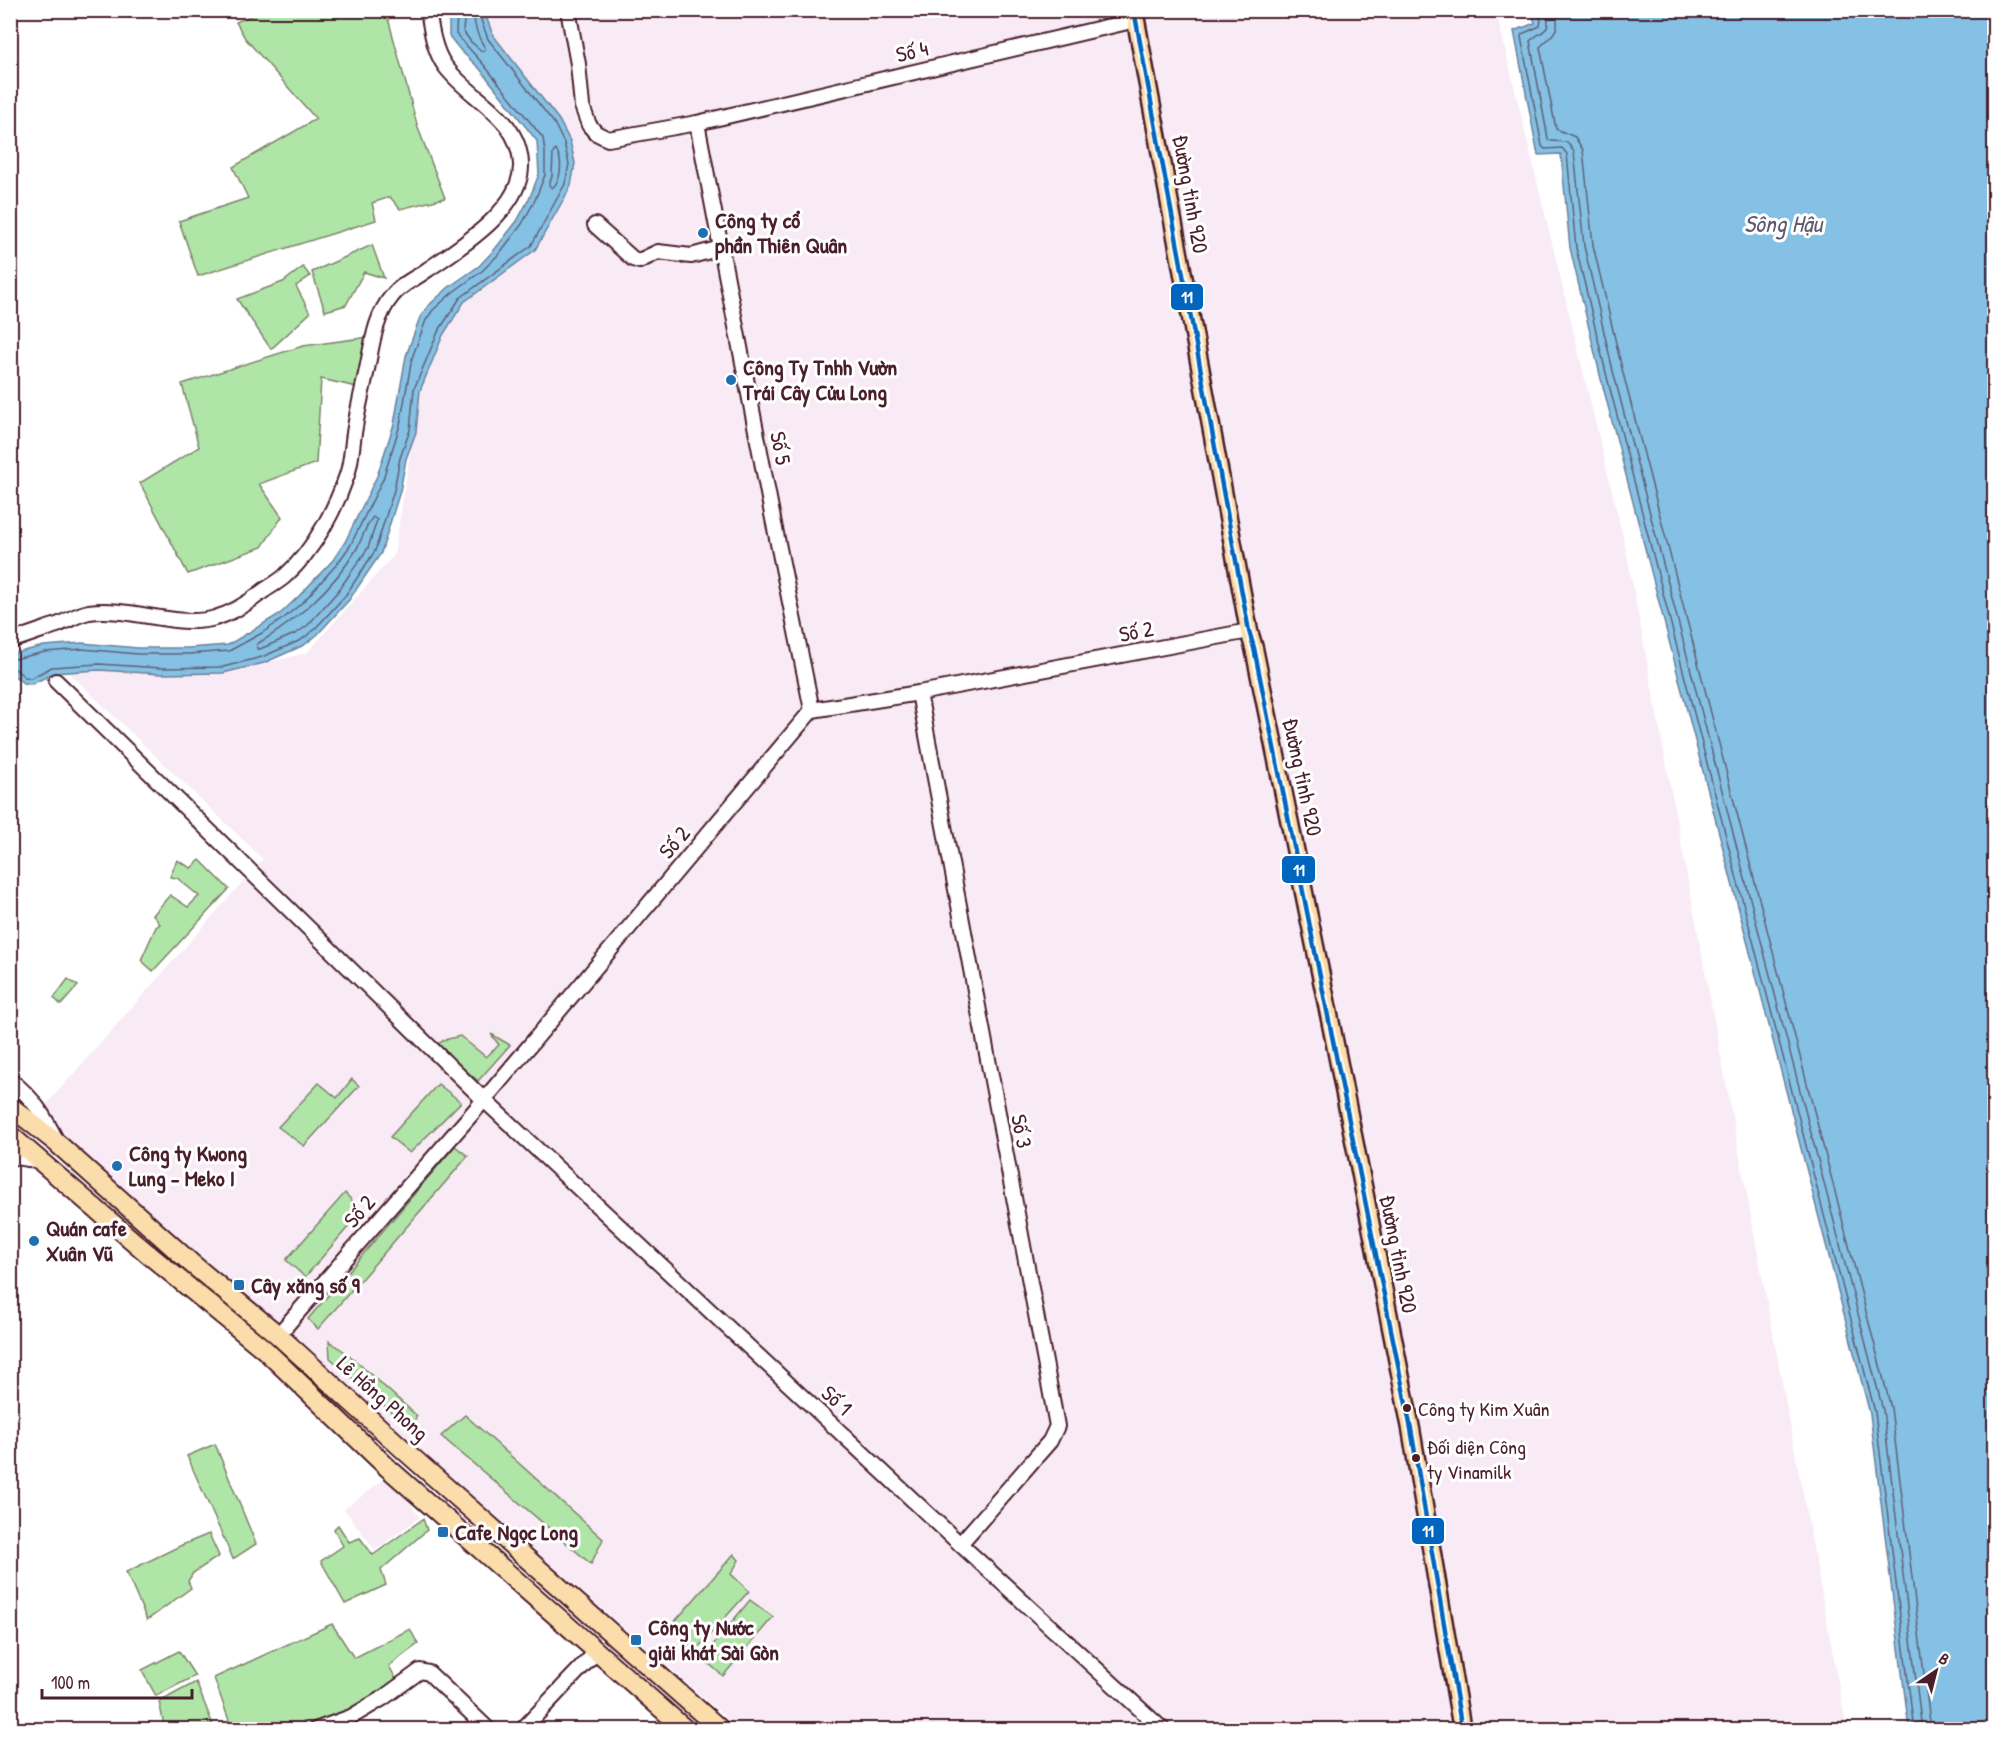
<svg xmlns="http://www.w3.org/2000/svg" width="2005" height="1740" font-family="'Patrick Hand',sans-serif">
<rect width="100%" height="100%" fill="#fff"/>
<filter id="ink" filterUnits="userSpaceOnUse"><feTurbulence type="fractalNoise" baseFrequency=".0167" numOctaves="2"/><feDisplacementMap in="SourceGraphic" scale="12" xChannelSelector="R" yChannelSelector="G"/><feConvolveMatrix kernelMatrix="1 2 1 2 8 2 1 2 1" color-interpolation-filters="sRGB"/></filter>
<g filter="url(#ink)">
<!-- built -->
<g fill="#f8ebf6">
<path d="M 489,11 L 1496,11 L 1626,549 L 1847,1729 L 739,1729 L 37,1115 L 263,859 L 68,672 L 99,670 L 161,674 L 223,673 L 307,653 L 394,555 L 419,398 L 443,335 L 464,302 L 535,250 L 571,186 L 570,141 L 559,120 L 493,35 L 487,19 Z"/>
<path d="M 389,1476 L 420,1517 L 375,1550 L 344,1509 Z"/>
</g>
<!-- green -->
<g fill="#b0e5a8" stroke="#7d826a" stroke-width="1.5">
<path d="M 264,10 L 386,11 L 418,128 L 445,198 L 400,209 L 390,197 L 372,203 L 376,220 L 198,276 L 179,221 L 248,198 L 233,167 L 316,119 L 245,38 L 236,22 Z"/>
<path d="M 372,245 L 384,278 L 364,272 L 346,305 L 325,311 L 312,272 Z"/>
<path d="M 303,267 L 310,276 L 296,286 L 310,313 L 271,349 L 237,299 L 283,282 Z"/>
<path d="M 370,337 L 357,387 L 321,379 L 316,463 L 259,484 L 282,517 L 262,547 L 188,574 L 140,483 L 199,447 L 182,384 L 303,346 Z"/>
<path d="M 177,860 L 191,868 L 200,860 L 229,889 L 153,971 L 141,960 L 156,927 L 160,924 L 153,915 L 170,895 L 188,907 L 199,896 L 177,878 L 170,877 Z"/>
<path d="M 68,979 L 78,986 L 61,1005 L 54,998 Z"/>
<path d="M 491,1034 L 510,1045 L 478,1081 L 437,1045 L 444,1040 L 460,1036 L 486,1057 L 499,1045 Z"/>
<path d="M 352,1079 L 359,1086 L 304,1146 L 278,1127 L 319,1083 L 337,1098 Z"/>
<path d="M 438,1084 L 461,1102 L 410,1153 L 390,1137 Z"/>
<path d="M 455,1146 L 468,1156 L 318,1329 L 308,1319 Z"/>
<path d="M 345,1193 L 362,1211 L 305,1277 L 286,1260 Z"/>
<path d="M 329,1341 L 348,1354 L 417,1416 L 413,1423 L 403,1416 L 398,1418 L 330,1358 Z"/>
<path d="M 465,1415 L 603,1539 L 591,1564 L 441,1436 Z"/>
<path d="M 215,1444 L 256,1544 L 233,1559 L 187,1456 Z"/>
<path d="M 423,1519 L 427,1530 L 381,1570 L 386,1585 L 345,1604 L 321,1561 L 343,1546 L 334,1529 L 338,1525 L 349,1542 L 360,1538 L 373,1555 Z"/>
<path d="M 209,1534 L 219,1556 L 193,1573 L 188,1581 L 191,1588 L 147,1620 L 126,1572 L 182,1545 Z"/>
<path d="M 734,1554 L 739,1560 L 731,1574 L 749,1591 L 696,1650 L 670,1627 Z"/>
<path d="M 750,1600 L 773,1617 L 723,1676 L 702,1658 Z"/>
<path d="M 332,1624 L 354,1658 L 410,1629 L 418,1644 L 389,1666 L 399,1684 L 322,1723 L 296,1729 L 232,1729 L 214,1678 Z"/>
<path d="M 179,1651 L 195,1676 L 156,1696 L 142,1670 Z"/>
<path d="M 196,1682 L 213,1725 L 165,1729 L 159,1702 Z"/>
</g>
<!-- water -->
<g fill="#84c1e4" stroke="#6d809a" stroke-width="1.5">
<path d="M 1531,10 L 1994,11 L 1994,1729 L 1909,1729 L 1870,1414 L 1601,379 L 1570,248 L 1561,154 L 1538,155 L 1514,31 L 1535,23 Z"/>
<path d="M 452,11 L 489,11 L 487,19 L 493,35 L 559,120 L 570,141 L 575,163 L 571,186 L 535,250 L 464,302 L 443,335 L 420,391 L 416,432 L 406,459 L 400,491 L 381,553 L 349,600 L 317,635 L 304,645 L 264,663 L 223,673 L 161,674 L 99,670 L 68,672 L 54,673 L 32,684 L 23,683 L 11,673 L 11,654 L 44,646 L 82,643 L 138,648 L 188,648 L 228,645 L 281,613 L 299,596 L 333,560 L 345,542 L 377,476 L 394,424 L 406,356 L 420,317 L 428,306 L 449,287 L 479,266 L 495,249 L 517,221 L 530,197 L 539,174 L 537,141 L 480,69 L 461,51 L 449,36 L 449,19 Z"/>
</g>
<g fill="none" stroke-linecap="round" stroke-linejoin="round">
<!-- shore -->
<g stroke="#616075" stroke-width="1.5">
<path d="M 465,10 L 463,31 L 471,42 L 483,52 L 485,48 C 478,37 472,24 475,10"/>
<path d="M 1537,10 L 1541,20 L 1540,26 L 1522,34 L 1521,37 L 1542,146 L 1545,149 L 1562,148 L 1567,154 L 1576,248 L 1607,377 L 1875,1412 L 1914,1730"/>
<path d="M 1545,10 C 1554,33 1541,30 1530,41 L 1548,139 L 1551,141 L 1567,142 L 1574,152 L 1584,246 L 1614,375 L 1883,1410 L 1922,1730"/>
<path d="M 1555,10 C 1562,31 1552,35 1540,47 L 1556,129 L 1575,137 L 1583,150 L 1593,245 L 1623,373 L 1891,1408 L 1931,1730"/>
<path d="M 556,150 C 563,160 562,180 552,188 L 549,185 L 552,176 L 553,153 Z"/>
<path d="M 373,517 L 377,520 L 368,548 L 338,591 L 308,625 L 297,633 L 260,649 L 257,649 L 257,644 C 294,623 334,587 356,550 C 362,540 365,526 373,517 Z"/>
<path d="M 10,660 L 45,652 L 82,649 L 138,654 L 188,654 L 229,651 L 262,633 L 284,618 L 304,601 L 337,564 L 350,546 L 383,479 L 400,425 L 412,358 L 426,320 L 433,310 L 453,292 L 482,271 L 499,254 L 522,224 L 535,200 L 545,175 L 545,152 L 543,138 L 484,65 L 456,34 L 457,10"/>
<path d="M 10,668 L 15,669 L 25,677 L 31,678 L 52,667 L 67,666 L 99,664 L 161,668 L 223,667 L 262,657 L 301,640 L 313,631 L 345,596 L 375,551 L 394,490 L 400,458 L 410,430 L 414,389 L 438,332 L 460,298 L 531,246 L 565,184 L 569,164 L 564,143 L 554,123 L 488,39 L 481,20 L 483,10"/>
</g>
<!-- minor casing -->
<g stroke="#4a1f2b" stroke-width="18">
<g id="minor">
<path d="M 568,10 L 578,64 L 582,106 L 589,125 L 596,133 L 608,139 L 697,123 L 1136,20"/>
<path d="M 697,123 L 772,514 L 812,710"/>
<path d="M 595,225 L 633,259 L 639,261 L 658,252 L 691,256 L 721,248"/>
<path d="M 10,641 C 26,636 42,630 57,625 C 67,621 78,614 89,612 C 129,606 179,629 215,618 C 233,613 248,603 262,592 C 270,586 279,582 286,575 C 314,550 335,510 347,475 C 352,460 352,443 355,427 C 358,409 362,392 366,374 C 372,347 374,318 392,296 C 401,284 415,279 427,270 C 459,248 523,209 521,164 C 519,116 470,100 445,66 C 434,51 431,29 428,10"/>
<path d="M 56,681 L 484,1100 L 960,1544 L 1163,1730"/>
<path d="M 919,693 L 1057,1426 L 1050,1441 L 960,1544"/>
<path d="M 10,1080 C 33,1097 45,1117 57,1142"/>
<path d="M 10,1156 L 41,1161"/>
<path d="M 278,1335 L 484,1100 L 812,710 L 919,693 L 1249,631"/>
<path d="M 315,1730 L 351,1717 L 383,1698 L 420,1671 L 429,1673 L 489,1730"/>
<path d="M 522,1730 L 597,1651"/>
</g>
</g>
<!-- major casing -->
<g stroke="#4a1f2b" stroke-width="21">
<path id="major" d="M 1134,10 L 1249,631 L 1254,648 L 1336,1049 L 1411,1429 L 1462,1730"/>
</g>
<!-- highway casing -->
<g stroke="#4a1f2b" stroke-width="22">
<g id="highway">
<path d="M 10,1106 L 58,1144 L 191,1263 L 278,1335 L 405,1451 L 721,1730"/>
<path d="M 10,1135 L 147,1253 L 265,1350 L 388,1468 L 686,1730"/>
</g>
</g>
<!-- minor -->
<use href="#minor" stroke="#fff" stroke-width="14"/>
<!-- major -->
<use href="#major" stroke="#fbddab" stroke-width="16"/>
<!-- highway -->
<use href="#highway" stroke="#fbddab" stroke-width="18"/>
<!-- bus-1 casing -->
<g stroke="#fff" stroke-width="9">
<path id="bus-1" d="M 1134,10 L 1249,631 L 1254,648 L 1411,1429 L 1462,1730"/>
</g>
<!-- bus-1 -->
<use href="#bus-1" stroke="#0065bd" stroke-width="4.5"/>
</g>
</g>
<!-- markers -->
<g fill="#1f6fb2" stroke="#fff" stroke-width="2">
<circle cx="703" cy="233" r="6"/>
<circle cx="731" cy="380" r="6"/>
<circle cx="117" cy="1166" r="6"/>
<circle cx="34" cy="1241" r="6"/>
<rect x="233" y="1279" width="12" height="12" rx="3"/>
<rect x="437" y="1526" width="12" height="12" rx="3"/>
<rect x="630" y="1634" width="12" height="12" rx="3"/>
</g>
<g fill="#4a1f2b" stroke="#fff" stroke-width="2">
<circle cx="1407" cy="1408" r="5"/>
<circle cx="1416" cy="1458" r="5"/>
</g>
<g text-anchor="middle" stroke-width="6" stroke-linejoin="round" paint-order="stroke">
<!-- bus labels -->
<g font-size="20" fill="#4a1f2b" stroke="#fff" text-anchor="start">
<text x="1418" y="1416">Công ty Kim Xuân</text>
<text x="1427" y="1454">Đối diện Công<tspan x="1427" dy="25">ty Vinamilk</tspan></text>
</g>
<!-- street labels -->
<g font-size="22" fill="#4a1f2b" stroke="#fff">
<text transform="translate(912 51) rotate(-13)" y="8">Số 4</text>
<text transform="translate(1191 194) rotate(80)" y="8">Đường tỉnh 920</text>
<text transform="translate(781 448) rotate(79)" y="8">Số 5</text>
<text transform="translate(1136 631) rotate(-11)" y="8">Số 2</text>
<text transform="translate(1303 777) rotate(78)" y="8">Đường tỉnh 920</text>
<text transform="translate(674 842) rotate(-50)" y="8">Số 2</text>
<text transform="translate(1022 1131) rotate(79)" y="8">Số 3</text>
<text transform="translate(359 1211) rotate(-49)" y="8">Số 2</text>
<text transform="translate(1399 1254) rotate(79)" y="8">Đường tỉnh 920</text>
<text transform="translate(383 1398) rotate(42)" y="8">Lê Hồng Phong</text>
<text transform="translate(837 1400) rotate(43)" y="8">Số 1</text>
</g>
<!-- poi labels -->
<g font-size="22" font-weight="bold" fill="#4a1f2b" stroke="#fff" text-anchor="start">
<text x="715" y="228">Công ty cổ<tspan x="715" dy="25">phần Thiên Quân</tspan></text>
<text x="743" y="375">Công Ty Tnhh Vườn<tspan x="743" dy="25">Trái Cây Cửu Long</tspan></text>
<text x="129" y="1161">Công ty Kwong<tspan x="129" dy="25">Lung - Meko I</tspan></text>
<text x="46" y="1236">Quán cafe<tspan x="46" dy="25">Xuân Vũ</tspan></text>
<text x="251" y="1293">Cây xăng số 9</text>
<text x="455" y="1540">Cafe Ngọc Long</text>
<text x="648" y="1635">Công ty Nước<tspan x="648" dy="25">giải khát Sài Gòn</tspan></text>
</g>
<!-- water labels -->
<g font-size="24" font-style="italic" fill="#5e586c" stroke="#fff">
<text x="1783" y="232">Sông Hậu</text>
</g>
</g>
<g stroke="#fff" stroke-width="2">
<rect x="1170" y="283" width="34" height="28" rx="6" fill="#0065bd"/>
<rect x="1281" y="855" width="35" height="29" rx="6" fill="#0065bd"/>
<rect x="1411" y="1517" width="34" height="28" rx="6" fill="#0065bd"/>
</g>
<g font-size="16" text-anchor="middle" font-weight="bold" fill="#fff">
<text x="1187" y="303">11</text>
<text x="1299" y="876">11</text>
<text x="1428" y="1537">11</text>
</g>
<!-- margin -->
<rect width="2005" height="1740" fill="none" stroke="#fff" stroke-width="36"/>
<rect x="18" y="18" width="1969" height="1704" fill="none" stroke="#4a1f2b" stroke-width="2" filter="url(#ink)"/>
<!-- north arrow -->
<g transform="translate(1936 1671) rotate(35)" stroke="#ffffff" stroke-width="4.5" paint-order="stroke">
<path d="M0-4.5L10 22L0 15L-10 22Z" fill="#4a1f2b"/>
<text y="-9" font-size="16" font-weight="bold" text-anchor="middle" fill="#4a1f2b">B</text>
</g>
<!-- scale -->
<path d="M42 1689v9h150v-9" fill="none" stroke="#4a1f2b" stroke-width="3"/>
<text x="51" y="1689" font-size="18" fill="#4a1f2b" stroke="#ffffff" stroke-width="4.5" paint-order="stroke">100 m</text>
</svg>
